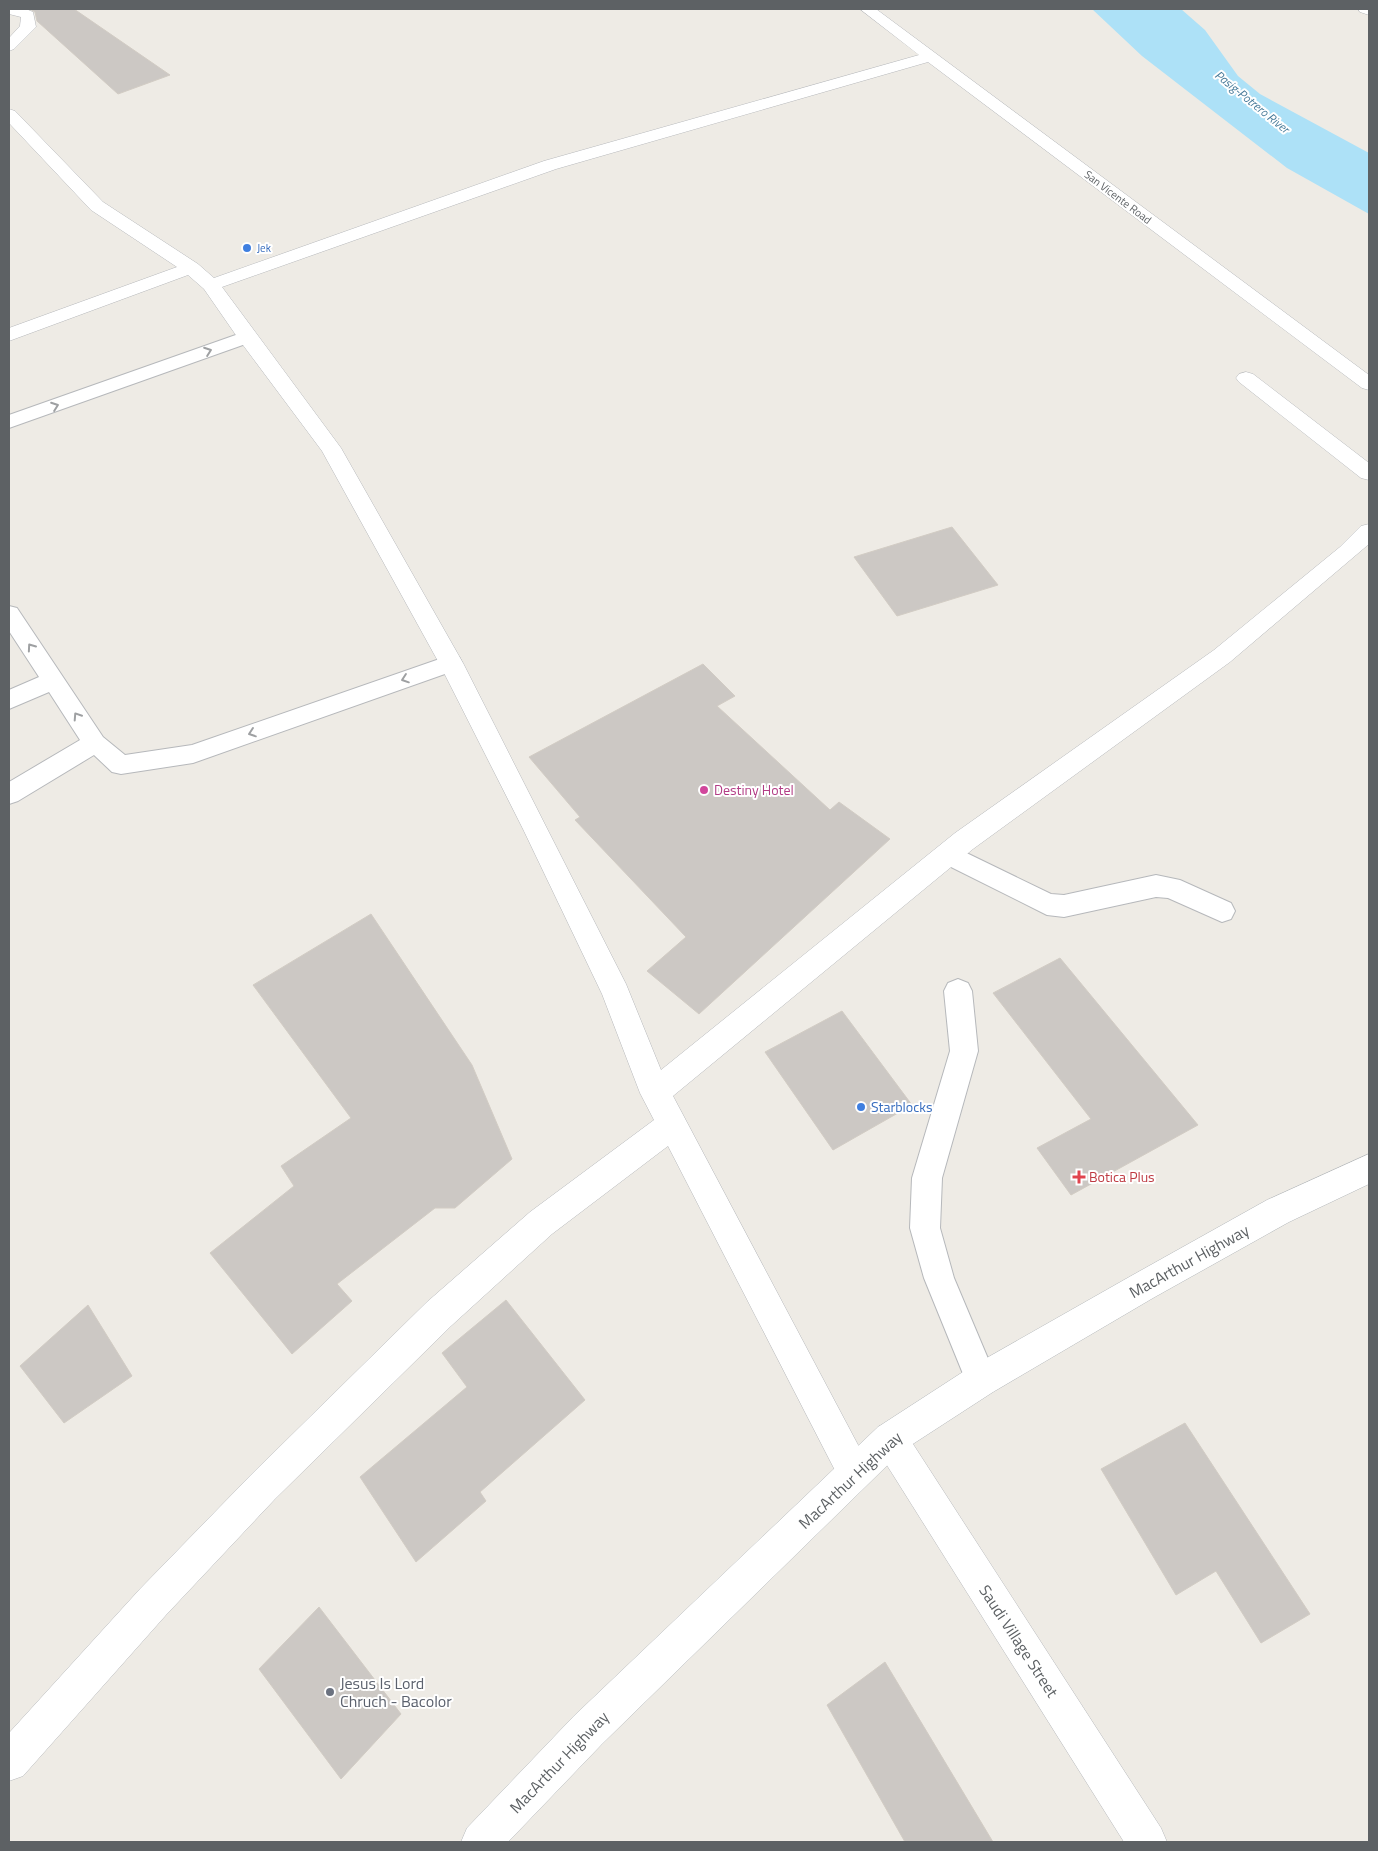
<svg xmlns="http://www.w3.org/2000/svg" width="1378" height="1851" font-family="'Titillium Web',sans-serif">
<rect width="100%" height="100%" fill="#eeebe5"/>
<!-- water -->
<path fill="#ade1f7" d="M 1092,9 L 1181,9 L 1205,30 L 1238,76 L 1260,94 L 1369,153 L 1369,214 L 1287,168 L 1142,56 Z"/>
<!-- building -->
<g fill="#ccc8c4" stroke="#d2ccc4">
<path d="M 30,9 L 74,9 L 170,75 L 118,94 L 37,21 L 35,12 Z"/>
<path d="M 952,527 L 998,585 L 897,616 L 854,557 Z"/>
<path d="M 703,664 L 735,696 L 717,706 L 830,810 L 839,802 L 890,839 L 699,1014 L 647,971 L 686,937 L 575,820 L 580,817 L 529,757 Z"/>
<path d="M 371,914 L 472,1065 L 512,1159 L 455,1208 L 435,1208 L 337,1284 L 352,1301 L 292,1354 L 210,1253 L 294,1186 L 281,1166 L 351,1118 L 253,985 Z"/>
<path d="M 1060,958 L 1198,1125 L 1071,1195 L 1037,1148 L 1091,1119 L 993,993 Z"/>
<path d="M 842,1011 L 912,1105 L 833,1150 L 765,1052 Z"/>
<path d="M 506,1300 L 585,1400 L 480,1492 L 486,1501 L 416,1562 L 360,1477 L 467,1387 L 442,1353 Z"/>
<path d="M 88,1305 L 132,1376 L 64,1423 L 20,1366 Z"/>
<path d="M 1185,1423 L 1310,1614 L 1261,1643 L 1216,1571 L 1176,1595 L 1101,1469 Z"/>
<path d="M 319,1607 L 401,1714 L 341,1779 L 259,1669 Z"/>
<path d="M 885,1662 L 993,1842 L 905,1842 L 827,1705 Z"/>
</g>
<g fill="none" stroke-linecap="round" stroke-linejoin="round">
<!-- lane casing -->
<g stroke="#b6b8bb" stroke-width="2">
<g id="lane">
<path d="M 247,331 L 254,333 L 256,337 L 254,341 L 9,428 L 9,415 Z"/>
<path d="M 9,606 L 17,608 L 103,737 L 125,755 L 192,745 L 451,655 L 459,657 L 462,663 L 459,669 L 193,763 L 121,774 L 112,772 L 94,755 L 18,801 L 9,804 L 9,782 L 80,740 L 49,692 L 9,709 L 9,690 L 39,677 L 9,631 Z"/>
<path d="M 948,844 L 1051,894 L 1064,895 L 1156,875 L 1180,880 L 1231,903 L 1235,911 L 1231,919 L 1222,922 L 1168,898 L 1156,897 L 1064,917 L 1047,915 L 939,861 L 935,854 L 939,847 Z"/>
<path d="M 958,979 L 968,983 L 972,991 L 978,1051 L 942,1178 L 940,1228 L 954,1278 L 997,1380 L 992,1391 L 981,1396 L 970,1391 L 924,1278 L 910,1228 L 912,1178 L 950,1051 L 944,991 L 948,983 Z"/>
</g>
</g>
<!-- street casing -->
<g stroke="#b6b8bb" stroke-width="1">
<g id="street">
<path d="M 9,9 L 26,9 L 33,12 L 36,27 L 14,49 L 9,51 L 9,38 L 20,26 L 21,17 L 9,14 Z"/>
<path d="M 860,9 L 876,9 L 1369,375 L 1369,390 L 1362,388 L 928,62 L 556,169 L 222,287 L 341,448 L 463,663 L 626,984 L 661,1070 L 955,833 L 1214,650 L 1340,547 L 1361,526 L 1369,524 L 1369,544 L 1230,662 L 973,849 L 673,1096 L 866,1460 L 872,1472 L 866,1484 L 854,1490 L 842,1484 L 668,1146 L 552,1234 L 451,1326 L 275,1499 L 166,1615 L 23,1776 L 9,1781 L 9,1733 L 140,1589 L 251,1475 L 427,1302 L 530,1212 L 654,1120 L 640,1093 L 602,994 L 523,829 L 439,663 L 322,451 L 240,341 L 204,289 L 188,275 L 9,341 L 9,328 L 177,267 L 91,210 L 9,123 L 9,109 L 15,111 L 103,202 L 198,264 L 214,278 L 544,161 L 919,55 Z"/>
<path d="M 1358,9 L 1369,9 L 1369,15 L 1360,12 Z"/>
<path d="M 1246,372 L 1253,374 L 1369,463 L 1369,480 L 1361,478 L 1239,382 L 1236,378 L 1239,374 Z"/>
<path d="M 890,1422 L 902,1427 L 1161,1828 L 1167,1842 L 1124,1842 L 878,1451 L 873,1439 L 878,1427 Z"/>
</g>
</g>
<!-- secondary casing -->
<g stroke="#b4b8bb" stroke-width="1">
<path id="secondary" d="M 1369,1154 L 1369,1184 L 1289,1222 L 1153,1298 L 993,1392 L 902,1451 L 602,1744 L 508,1842 L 461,1842 L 467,1828 L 574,1716 L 878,1427 L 969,1368 L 1131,1276 L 1267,1200 Z"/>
</g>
<!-- lane -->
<use href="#lane" fill="#fff" fill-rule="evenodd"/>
<!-- street -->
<use href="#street" fill="#fff" fill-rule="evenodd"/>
<!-- secondary -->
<use href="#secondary" fill="#fff" fill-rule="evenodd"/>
</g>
<!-- one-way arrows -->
<defs><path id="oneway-chevron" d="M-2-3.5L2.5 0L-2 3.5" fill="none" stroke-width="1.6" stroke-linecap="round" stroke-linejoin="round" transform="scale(1.25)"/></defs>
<g stroke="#9ea0a2">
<use href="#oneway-chevron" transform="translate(208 351) rotate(-20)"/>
<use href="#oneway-chevron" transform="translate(55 406) rotate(-20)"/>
<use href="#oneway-chevron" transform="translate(31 647) rotate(-125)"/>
<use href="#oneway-chevron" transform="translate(405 679) rotate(161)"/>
<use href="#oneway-chevron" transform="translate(77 716) rotate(-123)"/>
<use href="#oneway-chevron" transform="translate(252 733) rotate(161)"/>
</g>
<!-- markers -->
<g fill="#3f7fe0" stroke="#fff" stroke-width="2">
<circle cx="247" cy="248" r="5"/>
<circle cx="861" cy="1107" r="5"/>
</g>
<circle fill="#d1479c" stroke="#fff" stroke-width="2" cx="704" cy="790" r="5"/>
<path fill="#e0444e" stroke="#fff" stroke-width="2" d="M1076.5 1169.5h5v5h5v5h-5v5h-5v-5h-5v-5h5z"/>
<circle fill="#6b7280" stroke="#fff" stroke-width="2" cx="330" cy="1692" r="5"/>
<g text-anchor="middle" stroke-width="4" stroke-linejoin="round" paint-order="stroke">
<!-- far-street labels -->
<g font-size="11" fill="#5d6164" stroke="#fff">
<text transform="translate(1118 197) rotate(37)" y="4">San Vicente Road</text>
</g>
<!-- far-shop labels -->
<g font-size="11" fill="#366cbe" stroke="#fff" text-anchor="start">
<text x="257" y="252">Jek</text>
</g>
<!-- far-water labels -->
<g font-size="12" font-style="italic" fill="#447897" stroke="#fff">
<text transform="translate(1252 102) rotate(39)" y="4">Pasig-Potrero River</text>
</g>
<!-- hotel labels -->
<g font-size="14" fill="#b23c85" stroke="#fff" text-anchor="start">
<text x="714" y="795">Destiny Hotel</text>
</g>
<!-- shop labels -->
<g font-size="14" fill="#366cbe" stroke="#fff" text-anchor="start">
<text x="871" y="1112">Starblocks</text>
</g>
<!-- health labels -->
<g font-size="14" fill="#be3a42" stroke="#fff" text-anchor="start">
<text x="1089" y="1182">Botica Plus</text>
</g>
<!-- near-street labels -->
<g font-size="16" fill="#5d6164" stroke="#fff">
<text transform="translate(1189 1261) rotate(-29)" y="6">MacArthur Highway</text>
<text transform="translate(850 1480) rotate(-43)" y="6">MacArthur Highway</text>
<text transform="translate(1019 1641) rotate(57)" y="6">Saudi Village Street</text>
<text transform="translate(559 1762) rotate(-46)" y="6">MacArthur Highway</text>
</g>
<!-- near-worship labels -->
<g font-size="16" fill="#5b616d" stroke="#fff" text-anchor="start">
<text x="340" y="1689">Jesus Is Lord<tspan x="340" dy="18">Chruch - Bacolor</tspan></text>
</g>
</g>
<!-- border -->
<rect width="1378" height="1851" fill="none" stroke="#5d6164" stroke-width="20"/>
</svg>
